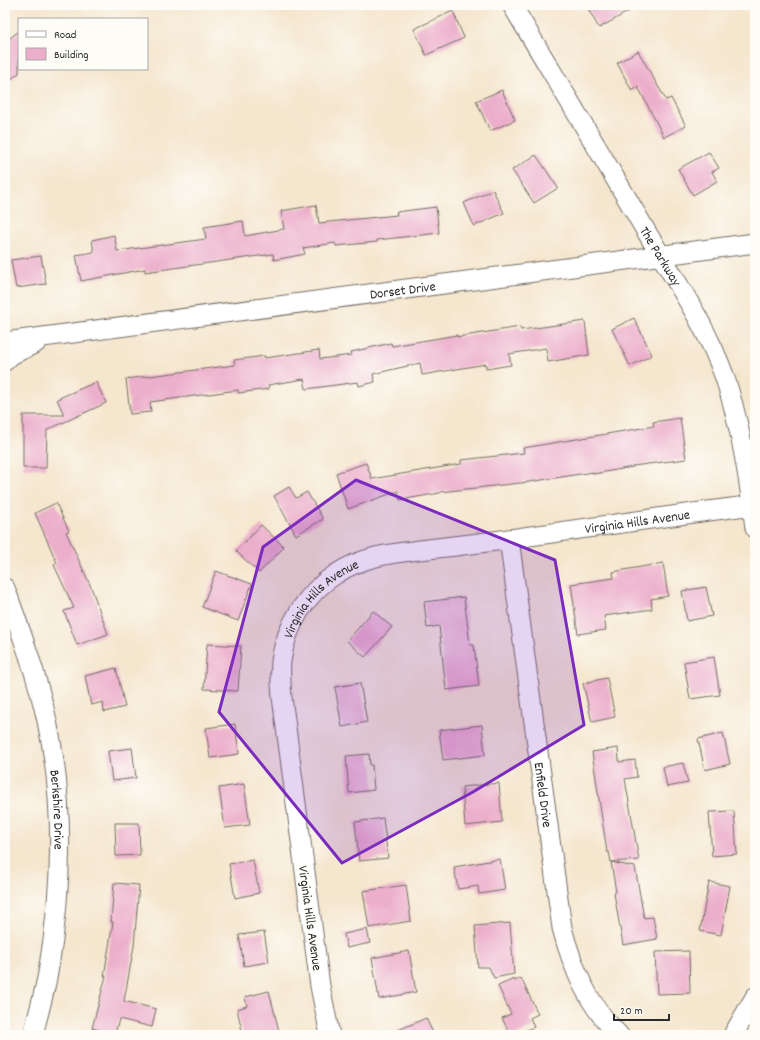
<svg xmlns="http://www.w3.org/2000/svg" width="760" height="1040" font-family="Dekko,sans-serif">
<rect width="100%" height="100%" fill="#fdfcf7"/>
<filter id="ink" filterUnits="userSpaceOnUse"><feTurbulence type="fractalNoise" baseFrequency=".025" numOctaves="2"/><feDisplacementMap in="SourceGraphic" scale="8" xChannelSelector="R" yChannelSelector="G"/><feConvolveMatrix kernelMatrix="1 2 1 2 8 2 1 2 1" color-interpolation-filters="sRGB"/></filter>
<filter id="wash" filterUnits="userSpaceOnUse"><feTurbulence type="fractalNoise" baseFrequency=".012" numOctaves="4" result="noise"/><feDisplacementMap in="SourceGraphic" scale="16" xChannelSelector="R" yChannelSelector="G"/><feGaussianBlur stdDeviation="0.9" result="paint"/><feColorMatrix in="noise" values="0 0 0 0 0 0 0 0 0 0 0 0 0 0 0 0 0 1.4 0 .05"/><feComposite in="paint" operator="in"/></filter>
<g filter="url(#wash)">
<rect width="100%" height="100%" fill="#f5e6ce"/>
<g id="blocks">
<!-- building -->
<g fill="#ecafcb">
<path d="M 586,5 L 640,5 L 599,28 Z"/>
<path d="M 453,11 L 464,38 L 426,55 L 414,29 Z"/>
<path d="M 19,31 L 19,73 L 5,84 L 5,42 Z"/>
<path d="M 638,51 L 666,100 L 671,98 L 686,126 L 664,137 L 638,87 L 632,91 L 617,63 Z"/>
<path d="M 502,90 L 515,120 L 490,131 L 476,101 Z"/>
<path d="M 709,152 L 719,168 L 712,172 L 717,181 L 693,195 L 678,169 Z"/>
<path d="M 536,155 L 558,188 L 534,203 L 512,170 Z"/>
<path d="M 493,190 L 504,213 L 474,226 L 464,203 Z"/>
<path d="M 316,205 L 319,223 L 397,215 L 396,212 L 436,207 L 439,233 L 377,240 L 377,242 L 336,246 L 335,243 L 303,248 L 305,254 L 274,260 L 273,254 L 145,272 L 145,269 L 81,281 L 76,255 L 94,252 L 92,240 L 114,235 L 117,251 L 206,239 L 204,227 L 243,221 L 245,236 L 284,229 L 281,211 Z"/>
<path d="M 41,256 L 46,284 L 16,288 L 11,260 Z"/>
<path d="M 634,318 L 652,355 L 630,366 L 612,329 Z"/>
<path d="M 585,321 L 589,355 L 548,362 L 546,348 L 509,354 L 511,365 L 486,369 L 486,364 L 422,375 L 420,363 L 373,374 L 375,382 L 359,386 L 358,382 L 306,389 L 304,379 L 268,385 L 269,389 L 238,393 L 238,390 L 150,402 L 151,412 L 130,414 L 126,379 L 235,365 L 234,360 L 265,356 L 265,358 L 319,350 L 320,359 L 352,355 L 351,352 L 391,343 L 392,346 L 457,335 L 457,337 L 520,327 L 521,330 Z"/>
<path d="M 96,382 L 106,403 L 47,430 L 46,468 L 23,468 L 23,415 L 64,415 L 57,399 Z"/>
<path d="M 680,418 L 686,459 L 633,466 L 633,467 L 593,474 L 593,472 L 529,482 L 440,492 L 440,493 L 400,500 L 398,491 L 348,509 L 336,473 L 366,463 L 372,479 L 461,464 L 461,460 L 524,453 L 523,448 L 654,426 L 653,422 Z"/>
<path d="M 289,487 L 296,498 L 307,492 L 323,519 L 296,535 L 274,496 Z"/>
<path d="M 56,503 L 69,531 L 66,532 L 91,587 L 108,634 L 77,645 L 64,611 L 74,608 L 54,565 L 57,563 L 35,513 Z"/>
<path d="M 261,525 L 284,547 L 259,573 L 236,551 Z"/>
<path d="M 663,563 L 668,596 L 651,599 L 652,609 L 604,616 L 606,630 L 578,634 L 571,584 L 614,578 L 613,572 Z"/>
<path d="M 216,571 L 252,584 L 238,621 L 202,607 Z"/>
<path d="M 706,587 L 712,616 L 687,621 L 682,591 Z"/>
<path d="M 464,597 L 470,645 L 474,645 L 479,686 L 446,690 L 439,626 L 427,628 L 424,602 Z"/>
<path d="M 373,611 L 392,627 L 365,657 L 347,641 Z"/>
<path d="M 207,644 L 241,646 L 238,691 L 204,689 Z"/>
<path d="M 714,657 L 720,695 L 690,699 L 684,662 Z"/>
<path d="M 116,668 L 125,707 L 104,712 L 103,702 L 91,705 L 85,676 Z"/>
<path d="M 607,678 L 615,717 L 592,722 L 583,683 Z"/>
<path d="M 360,683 L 367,722 L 342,727 L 335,687 Z"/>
<path d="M 235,724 L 239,754 L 210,758 L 206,728 Z"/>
<path d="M 482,725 L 485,755 L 443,760 L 439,730 Z"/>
<path d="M 723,733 L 730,764 L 705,770 L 698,739 Z"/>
<path d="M 132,748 L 136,778 L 112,781 L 108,751 Z"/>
<path d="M 618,748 L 619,762 L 635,760 L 637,777 L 625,779 L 639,860 L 611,862 L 609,852 L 607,852 L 592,752 Z"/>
<path d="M 369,754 L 370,765 L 372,765 L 374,790 L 349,793 L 346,756 Z"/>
<path d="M 683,763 L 688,783 L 667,787 L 663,767 Z"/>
<path d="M 499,783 L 502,822 L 465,826 L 462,787 Z"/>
<path d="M 244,784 L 250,825 L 225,828 L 219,788 Z"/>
<path d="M 734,811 L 737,854 L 712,856 L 709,812 Z"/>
<path d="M 383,818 L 388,858 L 359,861 L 355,822 Z"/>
<path d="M 115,823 L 139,823 L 140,855 L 116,856 Z"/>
<path d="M 500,859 L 505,890 L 479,894 L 478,886 L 458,889 L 454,867 Z"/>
<path d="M 253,860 L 259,893 L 235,898 L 229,864 Z"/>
<path d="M 611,862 L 635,867 L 644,918 L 653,917 L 657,939 L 623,945 L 614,893 L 616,892 Z"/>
<path d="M 709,882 L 730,886 L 721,935 L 700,931 Z"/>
<path d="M 114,883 L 139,885 L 134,946 L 124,1001 L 156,1009 L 152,1027 L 119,1019 L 115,1034 L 92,1028 L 106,976 L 104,976 L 113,922 L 111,922 Z"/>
<path d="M 406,885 L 411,921 L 369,928 L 363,891 Z"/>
<path d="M 510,923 L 514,974 L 494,978 L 489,967 L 478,967 L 475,926 Z"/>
<path d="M 367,929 L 370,943 L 347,948 L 344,934 Z"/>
<path d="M 264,932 L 269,962 L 244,966 L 239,935 Z"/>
<path d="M 409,951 L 416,992 L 379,999 L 372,958 Z"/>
<path d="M 689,951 L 690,993 L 657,994 L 655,952 Z"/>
<path d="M 521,978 L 538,1014 L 530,1018 L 534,1027 L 515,1035 L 510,1035 L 502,1018 L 511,1014 L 498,986 L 514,979 L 515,981 Z"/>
<path d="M 269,991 L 279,1031 L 264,1035 L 243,1035 L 237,1009 L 247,1006 L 245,997 Z"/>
<path d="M 426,1018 L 434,1035 L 387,1035 Z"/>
</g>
</g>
</g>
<g filter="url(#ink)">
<use href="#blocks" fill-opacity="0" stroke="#726c64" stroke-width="1"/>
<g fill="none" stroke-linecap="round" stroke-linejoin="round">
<!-- minor casing -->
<g stroke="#726c64" stroke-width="21">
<g id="minor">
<path id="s1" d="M 512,5 C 556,79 600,152 643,226 C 672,275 706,324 725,378 C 741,426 749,478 755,528"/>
<path id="s2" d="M 5,342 L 755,243"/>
<path d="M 5,361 L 11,355 L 36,343"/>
<path id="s3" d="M 509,539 L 562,928 C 573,969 588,1005 619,1035"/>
<path id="s4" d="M 5,588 C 21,632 37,675 47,721 C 65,803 62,891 48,973 C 44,994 38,1015 33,1035"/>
<path id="s5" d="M 330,1035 L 320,986 L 282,697 C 281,685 280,673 281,661 C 286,626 306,593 336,574 C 364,555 396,553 428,549 C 455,546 482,543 509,539 C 591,528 673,515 755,505"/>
<path d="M 733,1035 L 755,997"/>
</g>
</g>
<!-- minor -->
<use href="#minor" stroke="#fff" stroke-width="19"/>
</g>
</g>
<!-- marked area -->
<path fill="#7b2cbf" fill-opacity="0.2" stroke="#7b2cbf" stroke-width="3" stroke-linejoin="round" d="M 356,480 L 555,560 L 584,725 L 473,792 L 342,863 L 219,712 L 263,547 Z"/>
<g text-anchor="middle" stroke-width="3.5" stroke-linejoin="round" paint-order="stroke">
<!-- street labels -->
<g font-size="14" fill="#2b2b2b" stroke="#fdfcf7">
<text dy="5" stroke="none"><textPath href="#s1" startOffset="292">The Parkway</textPath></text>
<text dy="5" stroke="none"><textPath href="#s2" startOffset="401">Dorset Drive</textPath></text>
<text dy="5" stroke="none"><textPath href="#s5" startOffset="791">Virginia Hills Avenue</textPath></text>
<text dy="5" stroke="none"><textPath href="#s5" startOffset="455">Virginia Hills Avenue</textPath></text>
<text dy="5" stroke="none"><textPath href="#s3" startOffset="258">Enfield Drive</textPath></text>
<text dy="5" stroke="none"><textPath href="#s4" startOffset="229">Berkshire Drive</textPath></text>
<text transform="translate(311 918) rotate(82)" y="5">Virginia Hills Avenue</text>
</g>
</g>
<!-- margin -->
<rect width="760" height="1040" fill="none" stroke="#fdfcf7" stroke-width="20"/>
<!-- legend -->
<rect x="18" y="18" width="130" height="52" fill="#fdfcf7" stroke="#a9a8a5"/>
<rect x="26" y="31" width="20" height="6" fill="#ffffff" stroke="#a9a8a5"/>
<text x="54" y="38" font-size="12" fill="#2b2b2b">Road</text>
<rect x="26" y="48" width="20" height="12" fill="#ecafcb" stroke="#a9a8a5"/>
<text x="54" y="58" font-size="12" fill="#2b2b2b">Building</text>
<!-- scale -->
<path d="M614 1014v6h55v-6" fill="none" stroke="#2b2b2b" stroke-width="2"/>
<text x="620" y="1014" font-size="12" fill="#2b2b2b" stroke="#fdfcf7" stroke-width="3" paint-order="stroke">20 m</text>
</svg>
